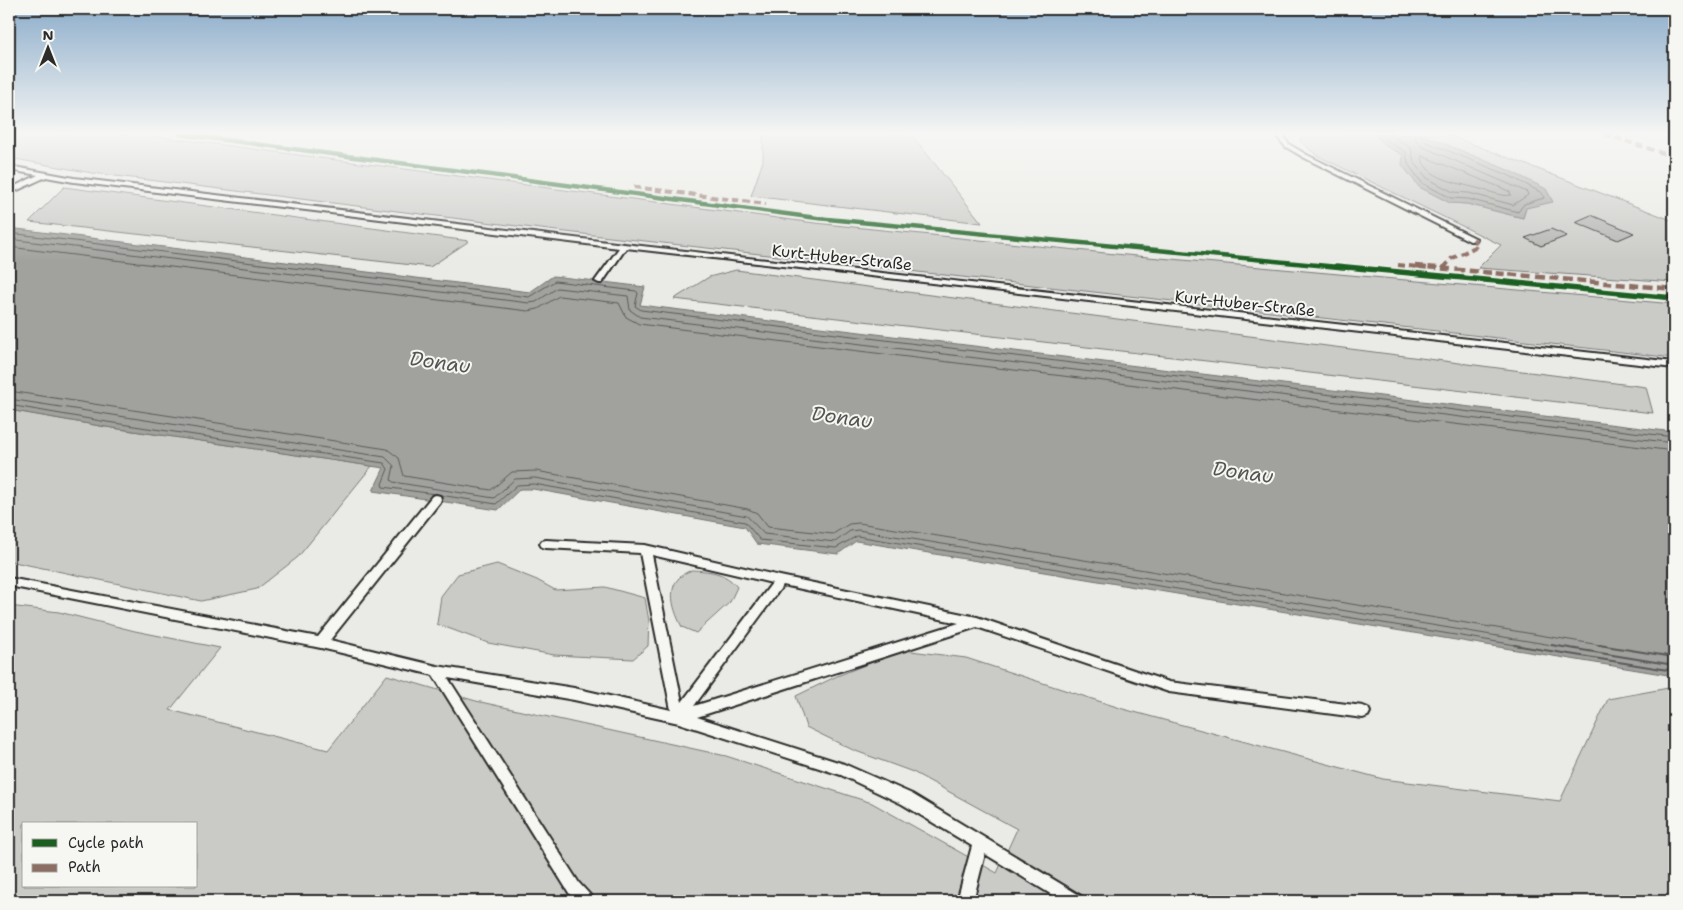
<svg xmlns="http://www.w3.org/2000/svg" width="1683" height="910" font-family="'Shantell Sans',sans-serif">
<rect width="100%" height="100%" fill="#eaeae6"/>
<filter id="ink" filterUnits="userSpaceOnUse"><feTurbulence type="fractalNoise" baseFrequency=".02" numOctaves="2"/><feDisplacementMap in="SourceGraphic" scale="10" xChannelSelector="R" yChannelSelector="G"/><feConvolveMatrix kernelMatrix="1 2 1 2 8 2 1 2 1" color-interpolation-filters="sRGB"/></filter>
<g filter="url(#ink)">
<!-- green -->
<g fill="#cacac7" stroke="#7a7a79" fill-rule="evenodd">
<path d="M 9,134 L 139,134 L 815,223 L 1115,254 L 1674,304 L 1674,358 L 557,231 L 92,173 L 9,158 Z"/>
<path d="M 763,134 L 911,134 L 982,223 L 751,196 L 763,161 Z"/>
<path d="M 1309,134 L 1375,134 L 1384,145 L 1403,155 L 1450,203 L 1467,204 L 1523,218 L 1526,208 L 1510,171 L 1421,134 L 1446,134 L 1674,221 L 1674,282 L 1478,268 L 1501,245 L 1316,155 L 1299,140 Z"/>
<path d="M 64,187 L 469,241 L 430,267 L 29,222 Z"/>
<path d="M 736,270 L 1646,387 L 1653,413 L 674,299 L 709,277 Z"/>
<path d="M 9,410 L 106,427 L 372,466 L 298,557 L 257,589 L 201,601 L 9,561 Z"/>
<path d="M 497,564 L 537,580 L 555,590 L 605,587 L 645,598 L 649,621 L 648,646 L 633,659 L 554,655 L 488,643 L 437,624 L 441,596 L 458,574 Z"/>
<path d="M 692,570 C 710,571 725,572 737,587 L 730,602 L 696,633 L 682,627 C 671,606 664,580 692,570 Z"/>
<path d="M 9,606 L 59,612 L 135,631 L 220,648 L 170,710 L 328,750 L 387,675 L 476,701 L 726,756 L 872,803 L 997,873 L 1017,829 L 913,772 L 853,750 L 806,727 L 796,696 L 837,676 L 903,650 L 966,658 L 1123,709 L 1383,779 L 1560,801 L 1608,699 L 1674,687 L 1674,901 L 9,901 ZM 24,824 L 196,824 L 196,886 L 24,886 Z"/>
</g>
<!-- water -->
<g fill="#a1a19e" stroke="#727270">
<path d="M 1375,134 L 1421,134 L 1510,171 L 1546,189 L 1553,202 L 1526,208 L 1523,218 L 1467,204 L 1450,203 L 1419,187 L 1402,165 L 1403,155 L 1384,145 Z"/>
<path d="M 9,228 L 530,292 L 553,276 L 645,287 L 640,305 L 1674,432 L 1674,676 L 856,541 L 838,554 L 757,544 L 745,527 L 533,489 L 520,489 L 498,510 L 373,491 L 384,468 L 106,427 L 9,410 Z"/>
</g>
<g fill="none" stroke-linecap="round" stroke-linejoin="round">
<!-- shore-far1 -->
<g stroke="#5a5a59" stroke-width="1">
<path d="M 1381,134 L 1387,141 L 1406,152 L 1408,164 L 1422,183 L 1451,198 L 1468,199 L 1518,212 L 1524,204 L 1544,198 L 1542,193 L 1508,175 L 1424,141 L 1421,134"/>
<path d="M 1390,134 L 1411,148 L 1414,162 L 1427,178 L 1453,192 L 1469,193 L 1513,205 L 1528,195 L 1527,192 L 1421,146 L 1416,140 L 1415,134"/>
<path d="M 1422,156 L 1502,188 L 1510,192 L 1511,195 C 1502,197 1489,191 1480,189 C 1464,184 1422,179 1422,156 Z"/>
<path d="M 9,233 L 529,297 L 555,281 L 636,291 L 638,293 L 635,306 L 641,310 L 1674,437"/>
<path d="M 9,239 L 529,303 L 536,302 L 557,288 L 628,296 L 630,310 L 640,317 L 1674,443"/>
<path d="M 9,247 L 528,311 L 538,309 L 559,296 L 619,303 L 626,317 L 639,324 L 1674,451"/>
<path d="M 9,391 L 387,449 L 399,458 L 404,476 L 491,490 L 512,472 L 536,471 L 748,509 L 757,513 L 768,527 L 833,534 L 849,524 L 859,523 L 1606,646"/>
<path d="M 9,399 L 385,457 L 394,466 L 391,480 L 393,482 L 494,498 L 515,479 L 535,478 L 747,516 L 764,534 L 835,542 L 850,531 L 858,530 L 1558,646"/>
<path d="M 9,405 L 107,422 L 384,463 L 388,469 L 382,484 L 383,487 L 435,494"/>
<path d="M 440,495 L 496,504 L 517,485 L 534,484 L 745,522 L 760,540 L 836,548 L 857,536 L 1522,646"/>
</g>
<!-- shore -->
<g stroke="#5a5a59" stroke-width="2">
<path d="M 1514,645 L 1674,671"/>
<path d="M 1551,645 L 1674,665"/>
<path d="M 1599,645 L 1674,657"/>
</g>
</g>
<!-- building -->
<g fill="#b4b4b1" stroke="#2b2b2b">
<path d="M 1591,215 L 1634,233 L 1618,240 L 1575,222 Z"/>
<path d="M 1551,229 L 1567,236 L 1541,246 L 1525,238 Z"/>
</g>
<g fill="none" stroke-linecap="round" stroke-linejoin="round">
<!-- service casing -->
<g stroke="#2b2b2b" stroke-width="4">
<g id="service">
<path d="M 1279,134 L 1285,134 L 1284,138 L 1290,145 L 1307,155 L 1477,239 L 1473,241 L 1470,241 L 1303,157 L 1286,147 L 1278,138 Z"/>
<path d="M 9,166 L 74,178 L 624,244 L 1674,362 L 1674,368 L 626,248 L 602,283 L 599,283 L 595,281 L 619,248 L 74,182 L 46,177 L 9,194 L 9,189 L 38,175 L 9,170 Z"/>
<path d="M 436,495 L 440,496 L 441,499 L 440,502 L 330,640 L 437,666 L 574,688 L 671,710 L 640,553 L 546,548 L 542,547 L 540,544 L 542,541 L 546,540 L 645,545 L 780,576 L 977,617 L 1169,682 L 1363,706 L 1368,708 L 1370,712 L 1368,716 L 1363,718 L 1169,692 L 977,627 L 697,717 L 844,764 L 912,794 L 1081,896 L 1084,901 L 1062,901 L 985,854 L 973,901 L 957,901 L 972,846 L 902,804 L 841,775 L 679,723 L 574,700 L 448,678 L 579,883 L 591,896 L 594,901 L 576,901 L 569,893 L 433,675 L 321,648 L 9,586 L 9,578 L 318,637 L 432,496 ZM 652,555 L 772,583 L 682,702 ZM 783,585 L 959,623 L 694,706 Z"/>
</g>
</g>
<!-- service -->
<use href="#service" fill="#f6f6f2" fill-rule="evenodd"/>
<!-- quiet-far1 -->
<g stroke="#8d6e63" stroke-width="4" stroke-dasharray="7 4" stroke-linecap="butt">
<path d="M 1605,134 L 1674,157"/>
<path d="M 634,187 L 766,204"/>
<path d="M 1398,265 L 1429,268"/>
<path d="M 1444,268 L 1451,259 L 1475,247 L 1478,244 L 1473,239"/>
</g>
<!-- quiet -->
<g stroke="#8d6e63" stroke-width="4.5" stroke-dasharray="9 4.5" stroke-linecap="butt">
<path d="M 1415,266 L 1674,289"/>
<path d="M 1443,269 L 1445,266"/>
</g>
<!-- cycleway-far1 casing -->
<g stroke="#f6f6f2" stroke-width="6">
<path id="cycleway-far1" d="M 180,134 L 817,218 L 1349,268"/>
</g>
<!-- cycleway casing -->
<g stroke="#f6f6f2" stroke-width="8">
<path id="cycleway" d="M 1336,266 L 1674,298"/>
</g>
<!-- cycleway-far1 -->
<use href="#cycleway-far1" stroke="#1b5e20" stroke-width="4.5"/>
<!-- cycleway -->
<use href="#cycleway" stroke="#1b5e20" stroke-width="5.5"/>
</g>
</g>
<!-- sky -->
<linearGradient id="sky" x2="0" y2="1"><stop stop-color="#8bacca"/><stop offset="0.51" stop-color="#f6f6f4"/><stop offset="1" stop-color="#f6f6f4" stop-opacity="0"/></linearGradient>
<rect width="1683" height="261" fill="url(#sky)"/>
<g text-anchor="middle" stroke-width="4" stroke-linejoin="round" paint-order="stroke">
<!-- far-street labels -->
<g font-size="16" fill="#2b2b2b" stroke="#f6f6f2">
<text transform="translate(842 257) rotate(6)" y="6">Kurt-Huber-Straße</text>
<text transform="translate(1245 303) rotate(6)" y="6">Kurt-Huber-Straße</text>
</g>
<!-- water labels -->
<g font-size="20" font-style="italic" fill="#545453" stroke="#f6f6f2">
<text transform="translate(440 362) rotate(8)" y="7">Donau</text>
<text transform="translate(842 417) rotate(8)" y="7">Donau</text>
<text transform="translate(1243 472) rotate(8)" y="7">Donau</text>
</g>
</g>
<!-- margin -->
<rect width="1683" height="910" fill="none" stroke="#f6f6f2" stroke-width="30"/>
<rect x="15" y="15" width="1653" height="880" fill="none" stroke="#2b2b2b" stroke-width="2" filter="url(#ink)"/>
<!-- legend -->
<rect x="22" y="822" width="175" height="65" fill="#f6f6f2" stroke="#a5a5a2"/>
<rect x="32" y="839" width="25" height="8" fill="#1b5e20" stroke="#a5a5a2"/>
<text x="68" y="848" font-size="15" fill="#2b2b2b">Cycle path</text>
<rect x="32" y="864" width="25" height="8" fill="#8d6e63" stroke="#a5a5a2"/>
<text x="68" y="872" font-size="15" fill="#2b2b2b">Path</text>
<!-- north arrow -->
<g transform="translate(48 48)" stroke="#f6f6f2" stroke-width="4" paint-order="stroke">
<path d="M0-4L9 19L0 12L-9 19Z" fill="#2b2b2b"/>
<text y="-8" font-size="14" font-weight="bold" text-anchor="middle" fill="#2b2b2b">N</text>
</g>
</svg>
